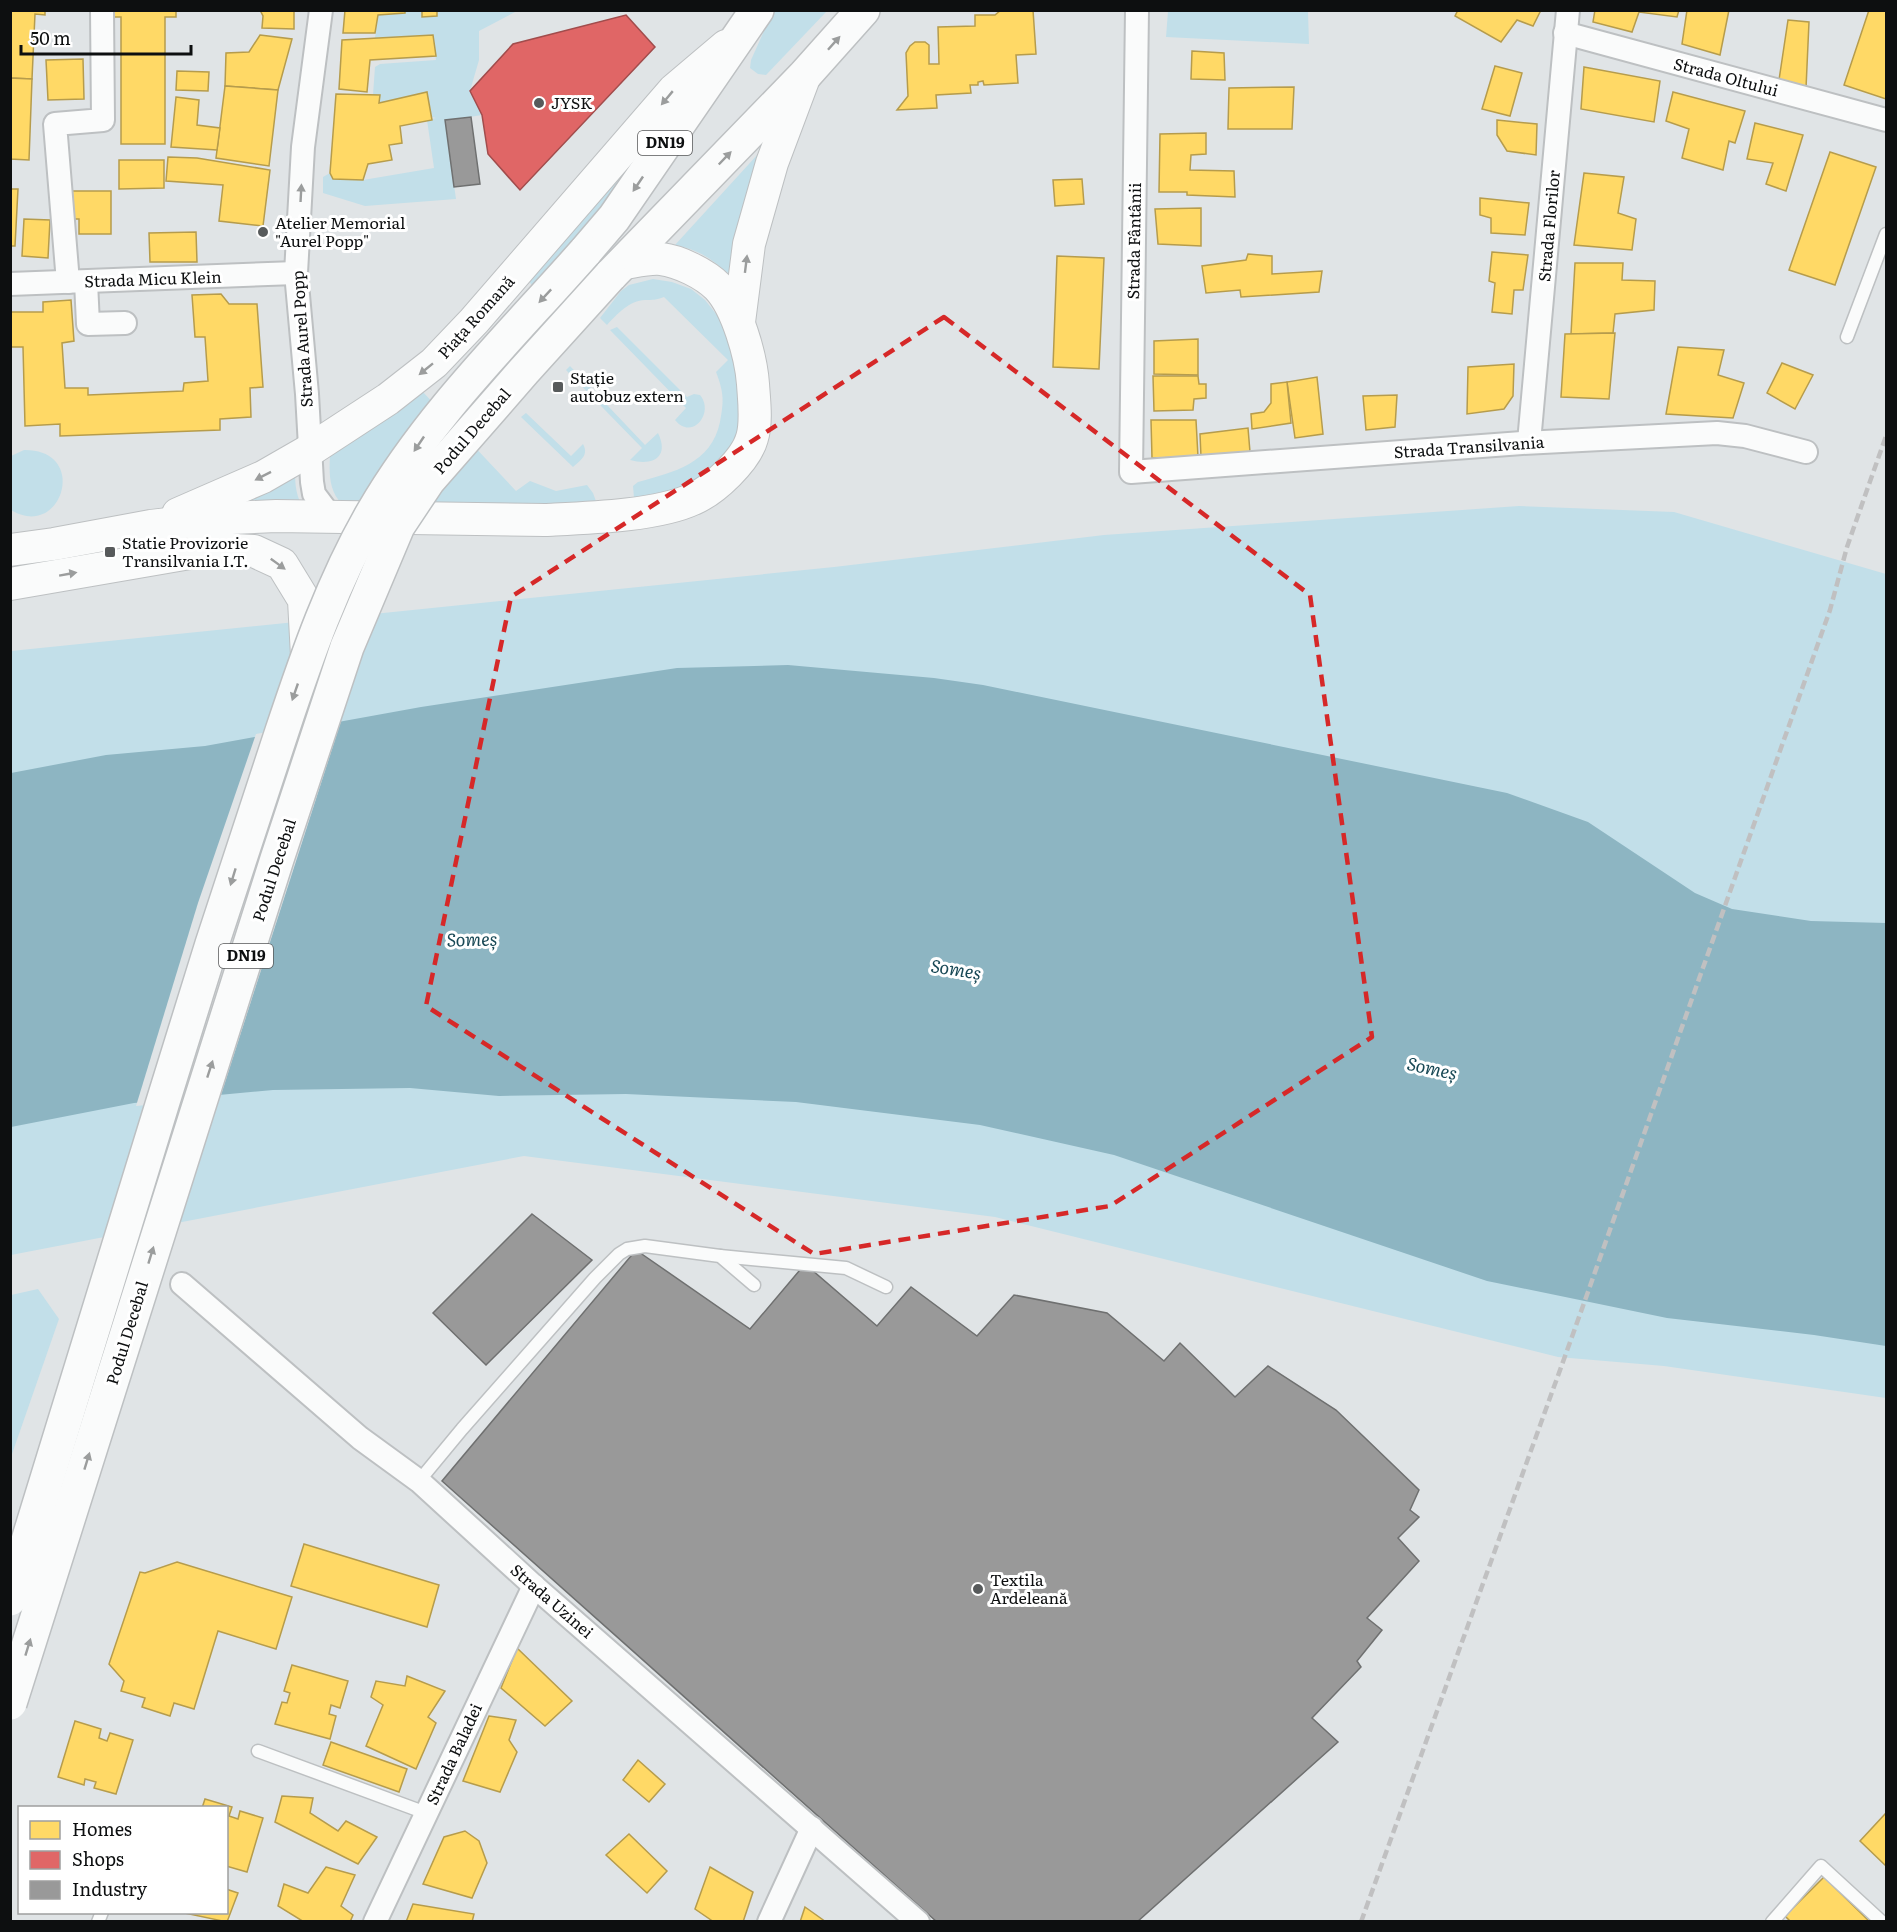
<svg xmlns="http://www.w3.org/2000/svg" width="1897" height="1932" font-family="Literata,serif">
<rect width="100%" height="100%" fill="#e0e4e6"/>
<!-- green -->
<g fill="#c2dfe9">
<path d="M 405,10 L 422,11 L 422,17 L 437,16 L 437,11 L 517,11 L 479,31 L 479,60 L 470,91 L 482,115 L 445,121 L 456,199 L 365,206 L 323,193 L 323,177 L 330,173 L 333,179 L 363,180 L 434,168 L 427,120 L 436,118 L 432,117 L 427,92 L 379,103 L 380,95 L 373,95 L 375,67 L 380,64 L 436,60 L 433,35 L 375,38 L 378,15 L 404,13 Z"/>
<path d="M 773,11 L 827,11 L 766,75 L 758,74 L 750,68 L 751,60 Z"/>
<path d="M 1168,11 L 1308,11 L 1309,44 L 1166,37 Z"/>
<path d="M 657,127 L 610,203 L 533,287 L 529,281 Z"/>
<path d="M 759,153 L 734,278 C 712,260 703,251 675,245 Z"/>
<path d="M 653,279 L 672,282 L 691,289 L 705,300 L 720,319 L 727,334 L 740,377 L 739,428 L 733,452 L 678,495 L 634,498 L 633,486 L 638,482 C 674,472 711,464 720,422 C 724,401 724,393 716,372 L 728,360 L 664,297 C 656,300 653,300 645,300 C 630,300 616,315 607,325 L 600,318 L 621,291 L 629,285 Z"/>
<path d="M 617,327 L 687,397 L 694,394 L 700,395 C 715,413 692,441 675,420 L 686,408 L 610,330 Z"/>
<path d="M 570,366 L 645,445 L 658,433 C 670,458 652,466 630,460 L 642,448 L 566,370 Z"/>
<path d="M 412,391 L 422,391 L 516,491 L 530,481 L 556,491 L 587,485 L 593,493 L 597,504 L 342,504 C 329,491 329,474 330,456 Z"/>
<path d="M 526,413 L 571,456 L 583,444 C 589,455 581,460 573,467 L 521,417 Z"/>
<path d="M 24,450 C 90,449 62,541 11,510 L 11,456 Z"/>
<path d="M 295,470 C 295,486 296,497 305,511 L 223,511 Z"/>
<path d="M 1519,506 L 1674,512 L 1886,574 L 1886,1398 L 1664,1366 L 1558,1357 L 995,1217 L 524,1156 L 11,1255 L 11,651 L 834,567 L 1104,535 Z"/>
<path d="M 38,1289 L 59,1319 L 11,1457 L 11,1295 Z"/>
</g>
<!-- water -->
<path fill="#8db5c2" d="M 788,665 L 934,678 L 983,685 L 1507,793 L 1588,822 L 1695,893 L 1732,909 L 1811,921 L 1886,923 L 1886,1346 L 1814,1335 L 1667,1318 L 1487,1281 L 1114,1155 L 980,1125 L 796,1102 L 626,1094 L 499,1096 L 410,1088 L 273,1090 L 134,1103 L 11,1127 L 11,773 L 106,755 L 205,746 L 421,707 L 677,668 Z"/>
<!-- pier -->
<path fill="#e0e4e6" d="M 342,718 L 220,1098 L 136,1106 L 198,903 L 256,734 Z"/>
<!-- homes -->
<g fill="#ffd966" stroke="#b69c4c" stroke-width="1.5">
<path d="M 10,10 L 45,10 L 45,15 L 35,14 L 32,79 L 10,78 Z"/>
<path d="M 114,10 L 176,10 L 176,17 L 165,17 L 165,144 L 121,144 L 121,17 L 114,17 Z"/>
<path d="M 260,10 L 294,10 L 294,29 L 262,28 L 263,16 Z"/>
<path d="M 345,10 L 405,10 L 405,13 L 378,15 L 375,33 L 343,33 Z"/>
<path d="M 422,10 L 437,10 L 437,16 L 422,17 Z"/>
<path d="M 1001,10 L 1033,10 L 1036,54 L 1016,55 L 1018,83 L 984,85 L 983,81 L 978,82 L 978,85 L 970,85 L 971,93 L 936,95 L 937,108 L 897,110 L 908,96 L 906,53 L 910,46 L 915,42 L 925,42 L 929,45 L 929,64 L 939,64 L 938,27 L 975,26 L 975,15 L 995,15 Z"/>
<path d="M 1458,10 L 1541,10 L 1533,26 L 1517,20 L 1501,42 L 1455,16 Z"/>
<path d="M 1595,10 L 1679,10 L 1677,17 L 1639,12 L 1632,32 L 1593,22 Z"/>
<path d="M 1687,10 L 1729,10 L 1720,55 L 1682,44 Z"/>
<path d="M 1869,10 L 1886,10 L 1886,99 L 1844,85 Z"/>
<path d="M 1788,20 L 1809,22 L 1806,88 L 1779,80 Z"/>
<path d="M 260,35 L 292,39 L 278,90 L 225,86 L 226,53 L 249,52 Z"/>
<path d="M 433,35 L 436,56 L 370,60 L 367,92 L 339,89 L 342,40 Z"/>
<path d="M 1192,51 L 1224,53 L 1225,80 L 1191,79 Z"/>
<path d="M 83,59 L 84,99 L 48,100 L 46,60 Z"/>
<path d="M 1495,66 L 1522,73 L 1510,116 L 1482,109 Z"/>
<path d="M 1584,67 L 1660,81 L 1654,122 L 1581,109 Z"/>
<path d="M 177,71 L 209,72 L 208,91 L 176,90 Z"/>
<path d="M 10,78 L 32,79 L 29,160 L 10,159 Z"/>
<path d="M 225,86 L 278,90 L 269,166 L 216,158 Z"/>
<path d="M 1294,87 L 1292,129 L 1228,129 L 1229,88 Z"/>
<path d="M 427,92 L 432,120 L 400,126 L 402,143 L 389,145 L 392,160 L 368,164 L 363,180 L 333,179 L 330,173 L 336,94 L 380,95 L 379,103 Z"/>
<path d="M 1673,92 L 1745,111 L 1735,143 L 1729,141 L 1723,170 L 1682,158 L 1689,129 L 1666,121 Z"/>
<path d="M 176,97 L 199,100 L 197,125 L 220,128 L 217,150 L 171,147 Z"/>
<path d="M 1497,120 L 1537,124 L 1536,155 L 1507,151 L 1497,135 Z"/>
<path d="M 1755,123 L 1803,135 L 1786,191 L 1766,184 L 1773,163 L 1747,159 Z"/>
<path d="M 1206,133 L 1206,154 L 1191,155 L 1190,170 L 1234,171 L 1235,197 L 1187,195 L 1187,192 L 1159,192 L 1160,134 Z"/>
<path d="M 1830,152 L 1876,167 L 1835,285 L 1789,270 Z"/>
<path d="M 168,157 L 197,158 L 270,170 L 263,226 L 219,221 L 223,185 L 166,181 Z"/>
<path d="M 119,160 L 164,160 L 164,188 L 119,189 Z"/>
<path d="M 1584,173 L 1624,177 L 1618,213 L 1636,219 L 1632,250 L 1574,245 Z"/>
<path d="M 1082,179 L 1084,204 L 1055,206 L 1053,180 Z"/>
<path d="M 10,189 L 18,189 L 15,246 L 10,246 Z"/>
<path d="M 69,191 L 111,191 L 111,234 L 79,234 L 79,219 L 70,219 Z"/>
<path d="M 1480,198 L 1529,203 L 1525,235 L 1491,233 L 1491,218 L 1480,215 Z"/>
<path d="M 1201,208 L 1201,246 L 1158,244 L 1155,209 Z"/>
<path d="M 24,219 L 50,220 L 48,258 L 22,256 Z"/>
<path d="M 196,232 L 197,262 L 150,262 L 149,233 Z"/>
<path d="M 1492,252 L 1528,255 L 1523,290 L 1514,290 L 1512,314 L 1492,312 L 1495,283 L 1489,281 Z"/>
<path d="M 1248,254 L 1272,256 L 1272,274 L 1322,271 L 1319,292 L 1241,297 L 1240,290 L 1206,293 L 1202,266 L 1246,260 Z"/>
<path d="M 1057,256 L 1104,258 L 1099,369 L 1053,367 Z"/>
<path d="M 1575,263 L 1623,263 L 1622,280 L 1655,281 L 1654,310 L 1615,314 L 1613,333 L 1571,334 Z"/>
<path d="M 221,294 L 229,304 L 257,304 L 263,387 L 250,388 L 251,417 L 220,419 L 220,430 L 60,436 L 60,424 L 25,426 L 23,347 L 10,347 L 10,312 L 43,312 L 43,302 L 71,300 L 74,341 L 62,343 L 65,388 L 88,388 L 88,395 L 183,391 L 184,383 L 208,381 L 205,337 L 195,337 L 192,295 Z"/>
<path d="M 1615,333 L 1609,399 L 1561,397 L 1565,334 Z"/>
<path d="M 1198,339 L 1198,375 L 1154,374 L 1154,341 Z"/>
<path d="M 1678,347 L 1724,350 L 1718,375 L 1744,383 L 1733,418 L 1666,414 Z"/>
<path d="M 1782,363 L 1813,375 L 1795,409 L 1767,393 Z"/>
<path d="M 1514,364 L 1513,396 L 1504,409 L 1467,414 L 1468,367 Z"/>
<path d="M 1153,376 L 1198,376 L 1199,384 L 1206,384 L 1206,398 L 1194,399 L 1193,410 L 1154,411 Z"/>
<path d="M 1317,377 L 1323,434 L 1295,438 L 1287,382 Z"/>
<path d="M 1287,382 L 1291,423 L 1252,429 L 1251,414 L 1264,412 L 1271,403 L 1271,384 Z"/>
<path d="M 1397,395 L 1395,427 L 1366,430 L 1363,396 Z"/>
<path d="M 1151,420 L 1196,420 L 1198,457 L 1152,458 Z"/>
<path d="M 1248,428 L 1250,452 L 1201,457 L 1200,434 Z"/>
<path d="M 304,1544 L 439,1585 L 427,1627 L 291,1586 Z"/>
<path d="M 177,1562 L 292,1597 L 276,1649 L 218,1631 L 194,1709 L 174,1703 L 170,1716 L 142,1707 L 145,1698 L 121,1691 L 124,1681 L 109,1664 L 140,1572 L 145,1573 Z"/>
<path d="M 517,1648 L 572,1701 L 545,1726 L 501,1688 Z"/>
<path d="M 292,1665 L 348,1681 L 340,1708 L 331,1705 L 329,1714 L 336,1716 L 330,1739 L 275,1724 L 282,1702 L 287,1703 L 290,1693 L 284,1691 Z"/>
<path d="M 407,1676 L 445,1691 L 428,1717 L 436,1723 L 416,1769 L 366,1746 L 383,1705 L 371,1697 L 376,1681 L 405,1686 Z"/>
<path d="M 489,1716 L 516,1720 L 509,1740 L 517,1752 L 500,1792 L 463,1781 Z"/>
<path d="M 75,1721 L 101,1729 L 99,1738 L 107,1741 L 110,1733 L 133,1740 L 116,1794 L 94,1788 L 96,1782 L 85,1779 L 84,1785 L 58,1777 Z"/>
<path d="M 331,1742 L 407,1769 L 399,1792 L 323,1765 Z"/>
<path d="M 638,1760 L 665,1784 L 649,1802 L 623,1780 Z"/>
<path d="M 282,1796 L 313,1798 L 310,1813 L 338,1831 L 346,1821 L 377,1837 L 358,1864 L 275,1822 Z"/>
<path d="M 205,1799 L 232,1807 L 229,1816 L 238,1819 L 240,1811 L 263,1818 L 247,1872 L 226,1866 L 226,1808 L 202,1808 Z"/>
<path d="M 1886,1813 L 1886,1866 L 1860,1841 Z"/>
<path d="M 465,1831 L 479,1841 L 487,1863 L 472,1898 L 423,1884 L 444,1837 Z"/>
<path d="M 629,1834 L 667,1871 L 647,1893 L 606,1855 Z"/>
<path d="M 326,1867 L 355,1875 L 341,1906 L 353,1915 L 350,1922 L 304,1922 L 278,1906 L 284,1884 L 308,1893 Z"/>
<path d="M 710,1867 L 753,1892 L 743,1922 L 714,1922 L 695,1909 Z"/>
<path d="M 1824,1877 L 1870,1922 L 1791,1922 L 1785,1916 Z"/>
<path d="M 226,1889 L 238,1893 L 227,1922 L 180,1912 L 226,1912 Z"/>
<path d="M 413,1904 L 474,1914 L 472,1922 L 406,1922 Z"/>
<path d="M 805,1907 L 826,1922 L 800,1922 Z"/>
</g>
<!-- shops -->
<path fill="#e06666" stroke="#a14c4c" stroke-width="1.5" d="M 626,15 L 655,47 L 520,190 L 488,154 L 482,115 L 470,91 L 513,44 Z"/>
<!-- industry -->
<g fill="#999" stroke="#6f7070" stroke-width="1.5">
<path d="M 471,117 L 480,184 L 454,187 L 445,120 Z"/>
<path d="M 532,1214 L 592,1260 L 486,1365 L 433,1313 Z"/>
<path d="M 636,1250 L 750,1329 L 805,1264 L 877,1326 L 911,1287 L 977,1336 L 1014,1295 L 1107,1313 L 1164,1361 L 1180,1343 L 1235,1397 L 1268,1366 L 1336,1410 L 1419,1490 L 1410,1510 L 1419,1517 L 1398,1538 L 1419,1561 L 1367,1618 L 1382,1630 L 1357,1661 L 1361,1667 L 1312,1718 L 1338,1742 L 1137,1922 L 937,1922 L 442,1481 Z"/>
</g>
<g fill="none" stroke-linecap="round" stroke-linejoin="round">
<!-- lane casing -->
<g stroke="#bdc0c2" stroke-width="15">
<g id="lane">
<path d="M 1847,337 L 1886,234"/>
<path d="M 720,1256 L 846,1268 L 886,1287"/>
<path d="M 419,1481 L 462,1429 L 595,1278 L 619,1254 L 627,1249 L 645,1246 L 720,1256 L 754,1285"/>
<path d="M 258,1751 L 426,1813"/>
<path d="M 98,1922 L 102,1912"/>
<path d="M 1772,1922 L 1821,1866 L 1882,1922"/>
</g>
</g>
<!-- street casing -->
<g stroke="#bdc0c2" stroke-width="26">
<g id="street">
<path d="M 321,10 L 303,147 L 296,273 L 307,394 L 312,482 L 314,494 L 332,518"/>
<path d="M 1137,10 L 1131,472 L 1522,443 L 1717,433 L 1745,436 L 1806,452"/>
<path d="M 1565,33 L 1886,120"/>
<path d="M 68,282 L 55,124 L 103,120 L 102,10"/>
<path d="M 86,282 L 88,324 L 125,323"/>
<path d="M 10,284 L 296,273"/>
<path d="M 1529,442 L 1568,10"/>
<path d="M 182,1284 L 360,1438 L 419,1481 L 534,1586 L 918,1922"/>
<path d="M 375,1922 L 534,1586"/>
<path d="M 769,1922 L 812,1828"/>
</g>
</g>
<!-- secondary casing -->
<g stroke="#bdc0c2" stroke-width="34">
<g id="secondary">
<path d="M 739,322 L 749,244 L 772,163 L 805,75"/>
<path d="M 178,514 L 263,477 L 310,450 L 388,399 L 434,363 L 474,321 L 674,90 L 726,46"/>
<path d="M 10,550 L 54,544 L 151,526 L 208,519 L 276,516 L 545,520 C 586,518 657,516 693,499 C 714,490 746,460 752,438 C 757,422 754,400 753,384 C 751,356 737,307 718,287 C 705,274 679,261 661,259 C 649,258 637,261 625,263"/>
<path d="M 10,584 L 213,549 L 254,551 L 282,564 L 304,600 L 307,656"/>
</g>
</g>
<!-- primary casing -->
<g stroke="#bdc0c2" stroke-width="36">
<g id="primary">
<path d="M 585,252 L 614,218 L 757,10"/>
<path d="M 610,276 L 805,75 L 863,10"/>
</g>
</g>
<!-- lane -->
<use href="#lane" stroke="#fafbfb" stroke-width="12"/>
<!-- street -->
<use href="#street" stroke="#fafbfb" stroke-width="22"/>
<!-- secondary -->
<use href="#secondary" stroke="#fafbfb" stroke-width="32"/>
<!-- primary -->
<use href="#primary" stroke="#fafbfb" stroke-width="33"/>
<!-- rail -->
<path stroke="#c0c0c1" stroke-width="4.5" stroke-dasharray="9 4.5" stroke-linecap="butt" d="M 1361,1922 L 1573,1334 L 1830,610 L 1847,547 L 1886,436"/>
<!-- primary-bridge casing -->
<g stroke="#bdc0c2" stroke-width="36" stroke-linecap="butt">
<g id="primary-bridge">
<path d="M 10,1599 C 77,1380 144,1162 212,944 C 235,873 258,802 282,731 C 307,656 333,581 373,512 C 430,414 510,337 585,252"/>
<path d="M 10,1703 L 277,859 L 347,647 L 398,526 L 428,481 L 524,371 L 610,276"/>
</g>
</g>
<!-- primary-bridge -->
<use href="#primary-bridge" stroke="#fafbfb" stroke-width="33"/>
</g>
<!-- one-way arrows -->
<defs><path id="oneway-solid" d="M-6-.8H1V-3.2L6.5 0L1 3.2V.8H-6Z" transform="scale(1.5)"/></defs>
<g fill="#9b9d9d">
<use href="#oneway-solid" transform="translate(834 43) rotate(-48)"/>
<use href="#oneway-solid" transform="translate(667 98) rotate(130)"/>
<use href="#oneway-solid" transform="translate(725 158) rotate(-46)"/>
<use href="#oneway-solid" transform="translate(638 184) rotate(124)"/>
<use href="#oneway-solid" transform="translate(301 193) rotate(-87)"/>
<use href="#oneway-solid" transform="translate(746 264) rotate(-83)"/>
<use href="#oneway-solid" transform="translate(545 296) rotate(133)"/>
<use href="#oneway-solid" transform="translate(426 369) rotate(141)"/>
<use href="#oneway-solid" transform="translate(419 444) rotate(124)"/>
<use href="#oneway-solid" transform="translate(263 476) rotate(153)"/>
<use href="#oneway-solid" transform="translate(278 564) rotate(36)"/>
<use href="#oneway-solid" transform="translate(68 574) rotate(-10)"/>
<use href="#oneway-solid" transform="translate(295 692) rotate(109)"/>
<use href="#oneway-solid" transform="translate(233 877) rotate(107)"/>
<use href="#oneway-solid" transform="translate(210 1069) rotate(-72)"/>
<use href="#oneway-solid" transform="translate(151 1255) rotate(-73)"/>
<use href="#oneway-solid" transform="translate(87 1461) rotate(-73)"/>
<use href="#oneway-solid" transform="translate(28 1647) rotate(-73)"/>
</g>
<!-- marked area -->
<path fill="none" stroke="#d62828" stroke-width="4.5" stroke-dasharray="12 8" stroke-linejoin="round" d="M 944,317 L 1310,595 L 1372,1037 L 1110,1206 L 814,1254 L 426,1006 L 511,597 Z"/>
<!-- markers -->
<g fill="#575a5b" stroke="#fff" stroke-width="2">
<circle cx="539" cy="103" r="6"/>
<circle cx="263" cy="232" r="6"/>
<rect x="552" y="381" width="12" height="12" rx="3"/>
<rect x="104" y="546" width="12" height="12" rx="3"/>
<circle cx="978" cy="1589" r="6"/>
</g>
<g text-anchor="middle" stroke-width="6" stroke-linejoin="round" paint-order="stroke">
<!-- shield labels -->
<g fill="#fff" stroke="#565758" stroke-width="1.5">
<rect x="638" y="131" width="54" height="24" rx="4.5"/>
<rect x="219" y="944" width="54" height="24" rx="4.5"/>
</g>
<g font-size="15" font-weight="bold" fill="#0d0f10">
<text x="665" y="148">DN19</text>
<text x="246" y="961">DN19</text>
</g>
<!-- street labels -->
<g font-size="16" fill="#0d0f10" stroke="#fff">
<text transform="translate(1726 77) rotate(15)" y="6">Strada Oltului</text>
<text transform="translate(1549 226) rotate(-85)" y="6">Strada Florilor</text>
<text transform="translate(1134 241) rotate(-89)" y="6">Strada Fântânii</text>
<text transform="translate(153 279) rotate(-2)" y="6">Strada Micu Klein</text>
<text transform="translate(476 317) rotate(-48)" y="6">Piața Romană</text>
<text transform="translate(302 339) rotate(-94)" y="6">Strada Aurel Popp</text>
<text transform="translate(472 431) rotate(-49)" y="6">Podul Decebal</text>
<text transform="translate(1469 447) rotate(-4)" y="6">Strada Transilvania</text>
<text transform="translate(274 870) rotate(-72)" y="6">Podul Decebal</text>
<text transform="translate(127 1333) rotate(-73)" y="6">Podul Decebal</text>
<text transform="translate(552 1601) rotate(41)" y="6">Strada Uzinei</text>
<text transform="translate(454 1754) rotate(-65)" y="6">Strada Baladei</text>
</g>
<!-- poi labels -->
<g font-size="16" fill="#0d0f10" stroke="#fff" text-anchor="start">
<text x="551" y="109">JYSK</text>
<text x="275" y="229">Atelier Memorial<tspan x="275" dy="18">"Aurel Popp"</tspan></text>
<text x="570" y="384">Stație<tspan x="570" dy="18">autobuz extern</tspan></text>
<text x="122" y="549">Statie Provizorie<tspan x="122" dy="18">Transilvania I.T.</tspan></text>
<text x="990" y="1586">Textila<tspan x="990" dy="18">Ardeleană</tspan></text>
</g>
<!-- water labels -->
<g font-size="18" font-style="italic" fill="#194956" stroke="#fff">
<text transform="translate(472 940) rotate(-1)" y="6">Someș</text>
<text transform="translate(956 970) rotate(9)" y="6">Someș</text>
<text transform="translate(1432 1069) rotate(12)" y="6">Someș</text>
</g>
</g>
<!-- border -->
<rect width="1897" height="1932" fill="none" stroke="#0d0f10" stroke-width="24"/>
<!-- legend -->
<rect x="18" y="1806" width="210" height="108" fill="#ffffff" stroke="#9e9f9f" stroke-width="1.5"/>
<rect x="30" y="1821" width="30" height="18" fill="#ffd966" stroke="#9e9f9f" stroke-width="1.5"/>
<text x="72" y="1836" font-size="18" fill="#0d0f10">Homes</text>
<rect x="30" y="1851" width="30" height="18" fill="#e06666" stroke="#9e9f9f" stroke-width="1.5"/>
<text x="72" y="1866" font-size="18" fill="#0d0f10">Shops</text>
<rect x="30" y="1881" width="30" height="18" fill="#999999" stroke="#9e9f9f" stroke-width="1.5"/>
<text x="72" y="1896" font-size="18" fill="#0d0f10">Industry</text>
<!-- scale -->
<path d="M21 45v9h170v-9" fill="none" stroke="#0d0f10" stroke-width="3"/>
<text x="30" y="45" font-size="18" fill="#0d0f10" stroke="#ffffff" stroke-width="4.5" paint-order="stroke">50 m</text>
</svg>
